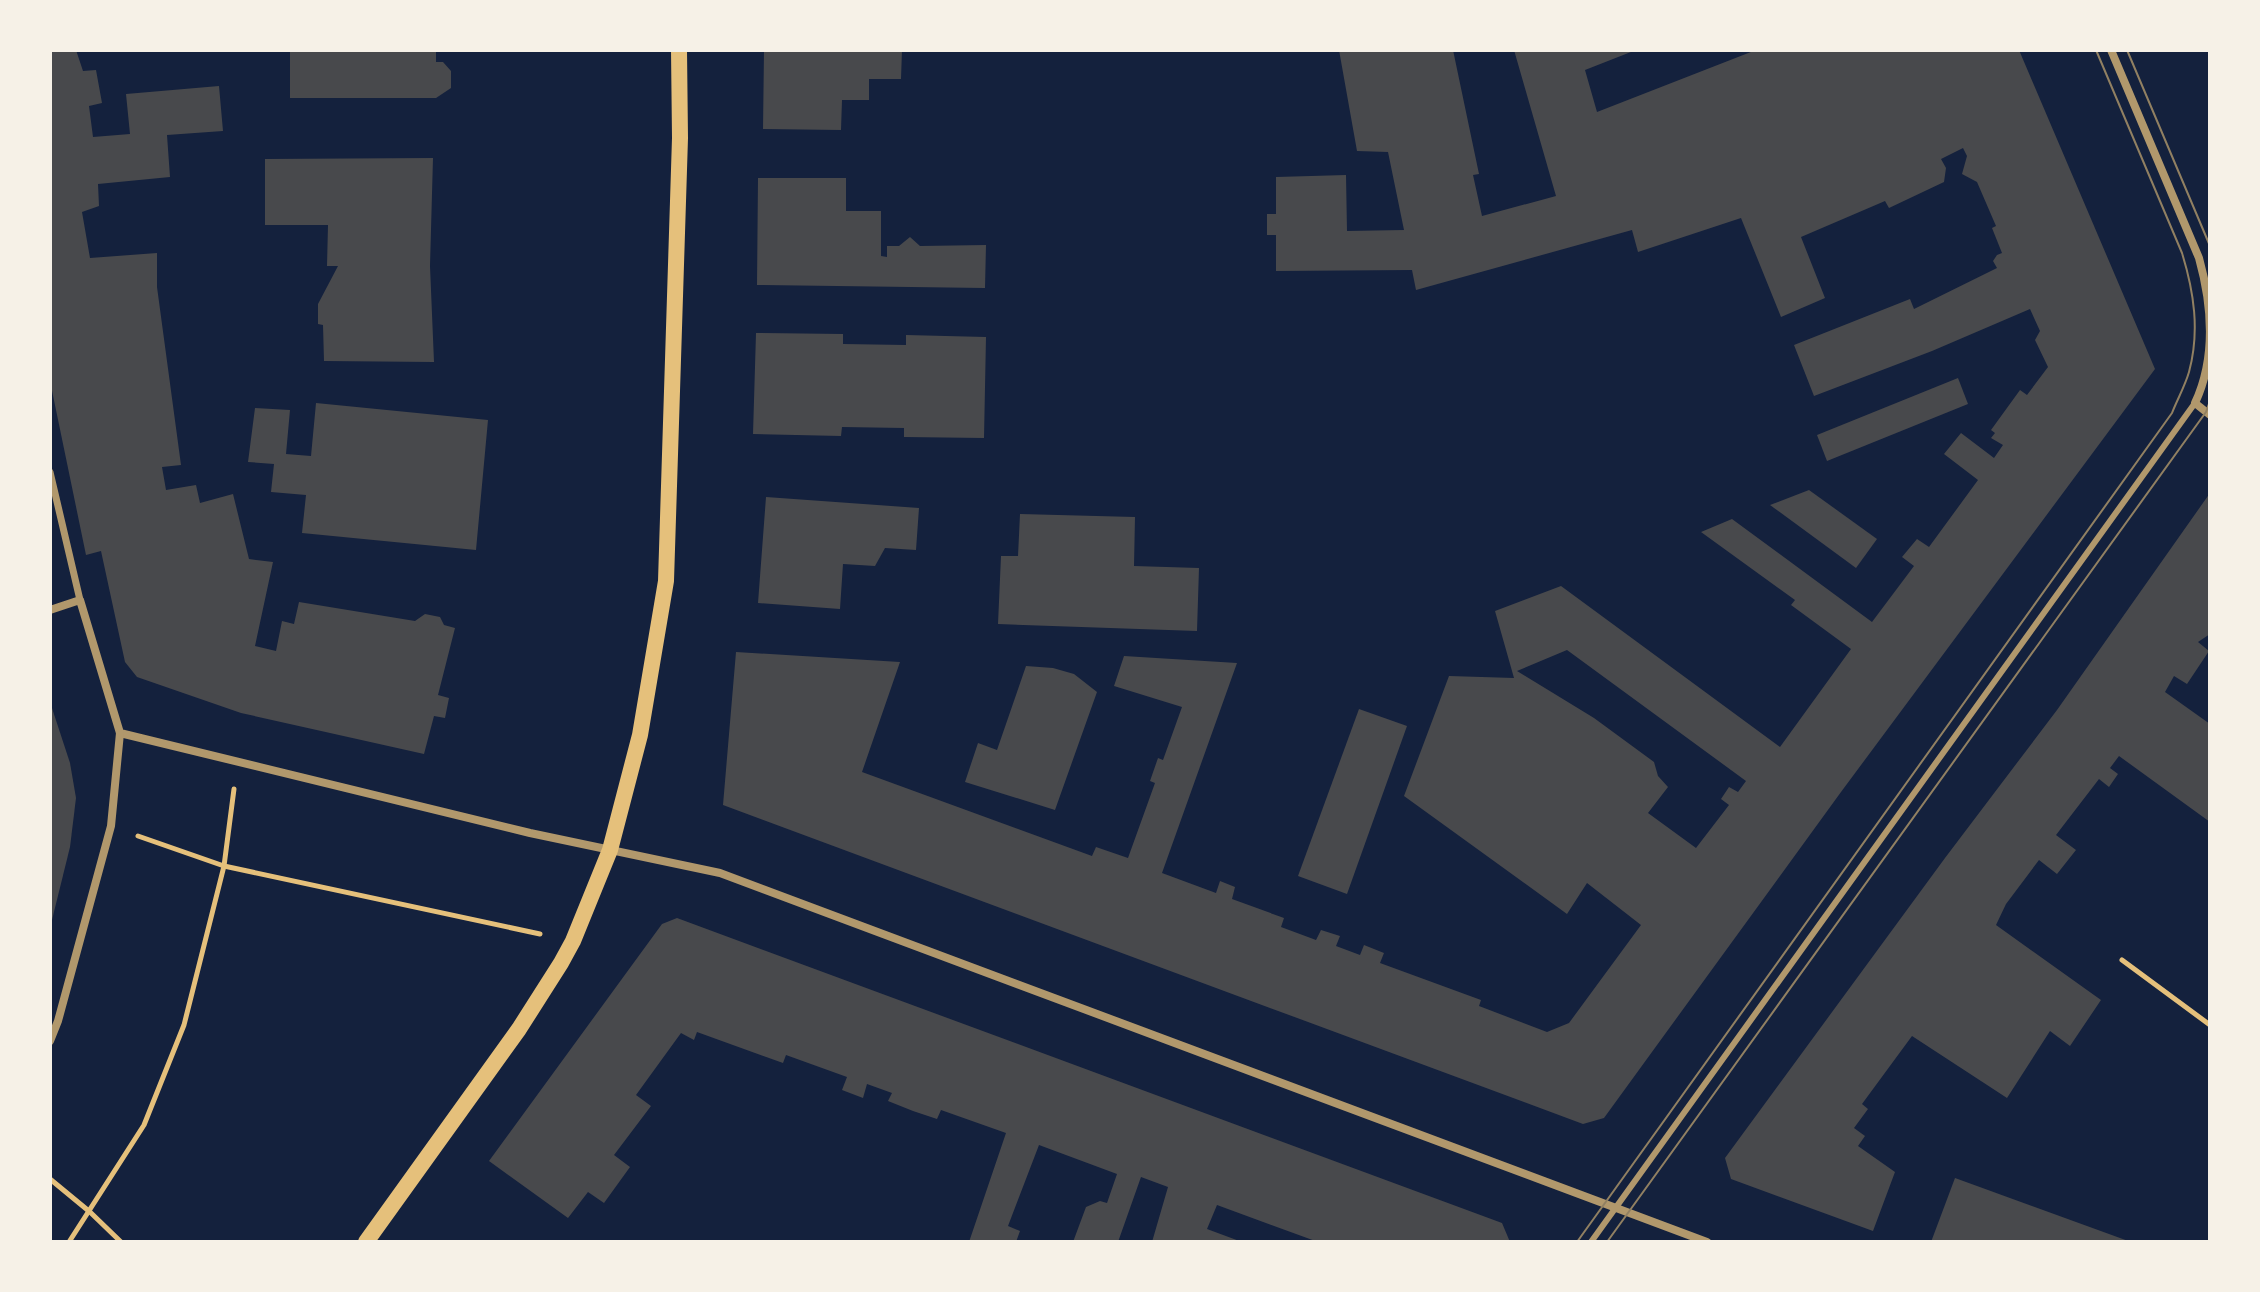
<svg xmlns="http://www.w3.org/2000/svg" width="2260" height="1292" font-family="'Source Serif 4',serif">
<rect width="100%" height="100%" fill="#14213d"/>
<!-- building -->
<g fill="#48494c" fill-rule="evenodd">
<path d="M 50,50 L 76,50 L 83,71 L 96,70 L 102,103 L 89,106 L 93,137 L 130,134 L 126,94 L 219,86 L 223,131 L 167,135 L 170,177 L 98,184 L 99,206 L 82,212 L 90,258 L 157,253 L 157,287 L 181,465 L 162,467 L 166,490 L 196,485 L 200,503 L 233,494 L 249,559 L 273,562 L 255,646 L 276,651 L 282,621 L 294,624 L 299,602 L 415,621 L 425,614 L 440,617 L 444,625 L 455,628 L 438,695 L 449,698 L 445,718 L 434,716 L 424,754 L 241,713 L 137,677 L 125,662 L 101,551 L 86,555 L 50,381 Z"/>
<path d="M 290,50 L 436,50 L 436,62 L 443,62 L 451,71 L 451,88 L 436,98 L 290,98 Z"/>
<path d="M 764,50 L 902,50 L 901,79 L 869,79 L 869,100 L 842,100 L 841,130 L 763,129 Z"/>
<path d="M 1339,50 L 1453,50 L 1479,174 L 1473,175 L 1482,216 L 1556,196 L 1514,50 L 1636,50 L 1585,70 L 1597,112 L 1756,50 L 2019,50 L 2155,369 L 1841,792 L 1604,1118 L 1583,1124 L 723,805 L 736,652 L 900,662 L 862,772 L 1092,856 L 1096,847 L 1128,858 L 1155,783 L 1150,781 L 1158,758 L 1163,760 L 1182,707 L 1114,686 L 1124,656 L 1237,663 L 1162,873 L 1216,893 L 1220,881 L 1235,887 L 1232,899 L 1284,918 L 1281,927 L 1316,940 L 1321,930 L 1340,936 L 1336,946 L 1360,955 L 1364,945 L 1384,953 L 1380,963 L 1481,1000 L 1479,1006 L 1547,1032 L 1569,1023 L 1641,925 L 1587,883 L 1567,914 L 1404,796 L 1449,676 L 1514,678 L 1495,611 L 1561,586 L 1780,747 L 1851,649 L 1791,605 L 1795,600 L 1701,532 L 1732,519 L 1872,622 L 1914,566 L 1902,557 L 1917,539 L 1929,547 L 1978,480 L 1944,454 L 1961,433 L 1994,458 L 2003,445 L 1991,438 L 1995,433 L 1991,430 L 2020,390 L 2027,395 L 2048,367 L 2035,340 L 2040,331 L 2030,309 L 1932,351 L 1814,396 L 1794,345 L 1910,299 L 1914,309 L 1997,268 L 1993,261 L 1997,255 L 2002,253 L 1992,228 L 1996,226 L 1977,182 L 1962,174 L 1967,156 L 1963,148 L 1941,159 L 1946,168 L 1944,182 L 1889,208 L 1885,201 L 1801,237 L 1825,298 L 1781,317 L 1741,218 L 1638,252 L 1632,230 L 1416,290 L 1412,270 L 1276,271 L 1276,235 L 1267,235 L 1267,214 L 1276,214 L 1276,177 L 1346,175 L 1347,231 L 1404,230 L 1388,152 L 1357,151 ZM 1567,650 L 1746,781 L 1738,792 L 1729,787 L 1721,799 L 1729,805 L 1696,848 L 1648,813 L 1668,787 L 1658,776 L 1654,762 L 1594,718 L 1517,671 Z"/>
<path d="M 433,158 L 430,266 L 434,362 L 324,361 L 323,325 L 318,324 L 318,304 L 338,266 L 327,266 L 328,225 L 265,225 L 265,159 Z"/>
<path d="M 758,178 L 846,178 L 846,211 L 881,211 L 881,256 L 887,257 L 887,246 L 899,246 L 910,237 L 920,246 L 986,245 L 985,288 L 757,285 Z"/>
<path d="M 756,333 L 843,334 L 843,344 L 906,345 L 906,335 L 986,337 L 984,438 L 904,437 L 904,428 L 842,427 L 841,436 L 753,434 Z"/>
<path d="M 1958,378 L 1968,404 L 1827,461 L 1817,435 Z"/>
<path d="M 316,403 L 488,420 L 476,550 L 302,533 L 306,495 L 271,492 L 274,464 L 248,462 L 255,408 L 290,410 L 286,454 L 311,456 Z"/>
<path d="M 1809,490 L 1877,539 L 1856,568 L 1770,505 Z"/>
<path d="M 2210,493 L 2210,634 L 2198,642 L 2209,651 L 2187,684 L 2174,676 L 2165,692 L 2210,724 L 2210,822 L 2119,756 L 2110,768 L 2118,774 L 2109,787 L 2099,779 L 2056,835 L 2076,850 L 2057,874 L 2039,860 L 2006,904 L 1996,925 L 2101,1000 L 2070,1046 L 2050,1031 L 2007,1098 L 1912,1036 L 1862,1104 L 1868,1109 L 1854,1128 L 1865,1136 L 1858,1146 L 1895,1172 L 1873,1231 L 1731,1179 L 1725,1158 L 1945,858 L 2057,710 Z"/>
<path d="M 766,497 L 919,508 L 916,550 L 885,548 L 875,566 L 843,564 L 840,609 L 758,603 Z"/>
<path d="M 1020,514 L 1135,517 L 1134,566 L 1199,568 L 1197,631 L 998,624 L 1001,556 L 1018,556 Z"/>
<path d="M 1026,666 L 1053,668 L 1074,674 L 1097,692 L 1055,810 L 965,782 L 978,743 L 997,750 Z"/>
<path d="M 50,702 L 70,763 L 76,798 L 70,847 L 51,924 Z"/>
<path d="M 1359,709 L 1407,726 L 1347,894 L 1298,876 Z"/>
<path d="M 677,918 L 1502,1223 L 1510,1242 L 1318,1242 L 1217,1205 L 1207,1229 L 1242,1242 L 1152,1242 L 1168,1187 L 1141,1177 L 1118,1242 L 1073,1242 L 1086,1207 L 1100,1201 L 1107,1203 L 1117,1174 L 1039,1145 L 1008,1226 L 1020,1231 L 1016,1242 L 969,1242 L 1006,1133 L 941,1110 L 937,1119 L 913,1111 L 888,1101 L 892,1093 L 867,1084 L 863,1098 L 842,1090 L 847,1077 L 786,1055 L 783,1063 L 697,1032 L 694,1040 L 681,1033 L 636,1095 L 651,1106 L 614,1155 L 630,1167 L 604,1203 L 588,1192 L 568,1218 L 489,1161 L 662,924 Z"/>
<path d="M 1955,1178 L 2131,1242 L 1931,1242 Z"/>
</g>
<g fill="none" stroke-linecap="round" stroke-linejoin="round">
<!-- path -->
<g stroke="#e5c07b" stroke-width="5">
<path d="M 138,836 L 224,866 L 540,934"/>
<path d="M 2122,960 L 2210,1025"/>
<path d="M 50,1179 L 90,1212 L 121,1242"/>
<path d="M 69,1242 L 144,1125 L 184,1025 L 224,866 L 234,789"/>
</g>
<!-- service -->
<path stroke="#b1986c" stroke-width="6" d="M 1591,1242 L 2195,403"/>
<!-- pedestrian -->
<path stroke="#b1986c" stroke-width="7" d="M 50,472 L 80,600"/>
<!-- minor -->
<g stroke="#b1986c" stroke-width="8">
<path d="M 2111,50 L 2199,258 C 2212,305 2216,358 2195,403 L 2210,415"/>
<path d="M 50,610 L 80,600 L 120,733 L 530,833 L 720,873 L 1707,1242"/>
<path d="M 50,1041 L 58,1021 L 111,826 L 120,733"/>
</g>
<!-- secondary -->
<path stroke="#e5c07b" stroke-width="16" d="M 366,1242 L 519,1029 L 561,963 L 573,941 L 610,850 L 640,735 L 666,581 L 680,138 L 679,50"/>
<!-- tram -->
<g stroke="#918062" stroke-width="2">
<path d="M 2127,50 L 2210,246"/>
<path d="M 1577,1242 L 2172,413 C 2177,400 2185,386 2189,372 C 2200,331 2194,292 2182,253 L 2096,50"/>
<path d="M 1607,1242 L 2206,412 L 2210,401"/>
</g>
</g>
<!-- border -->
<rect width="2260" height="1292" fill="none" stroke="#f6f1e7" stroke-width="104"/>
</svg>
